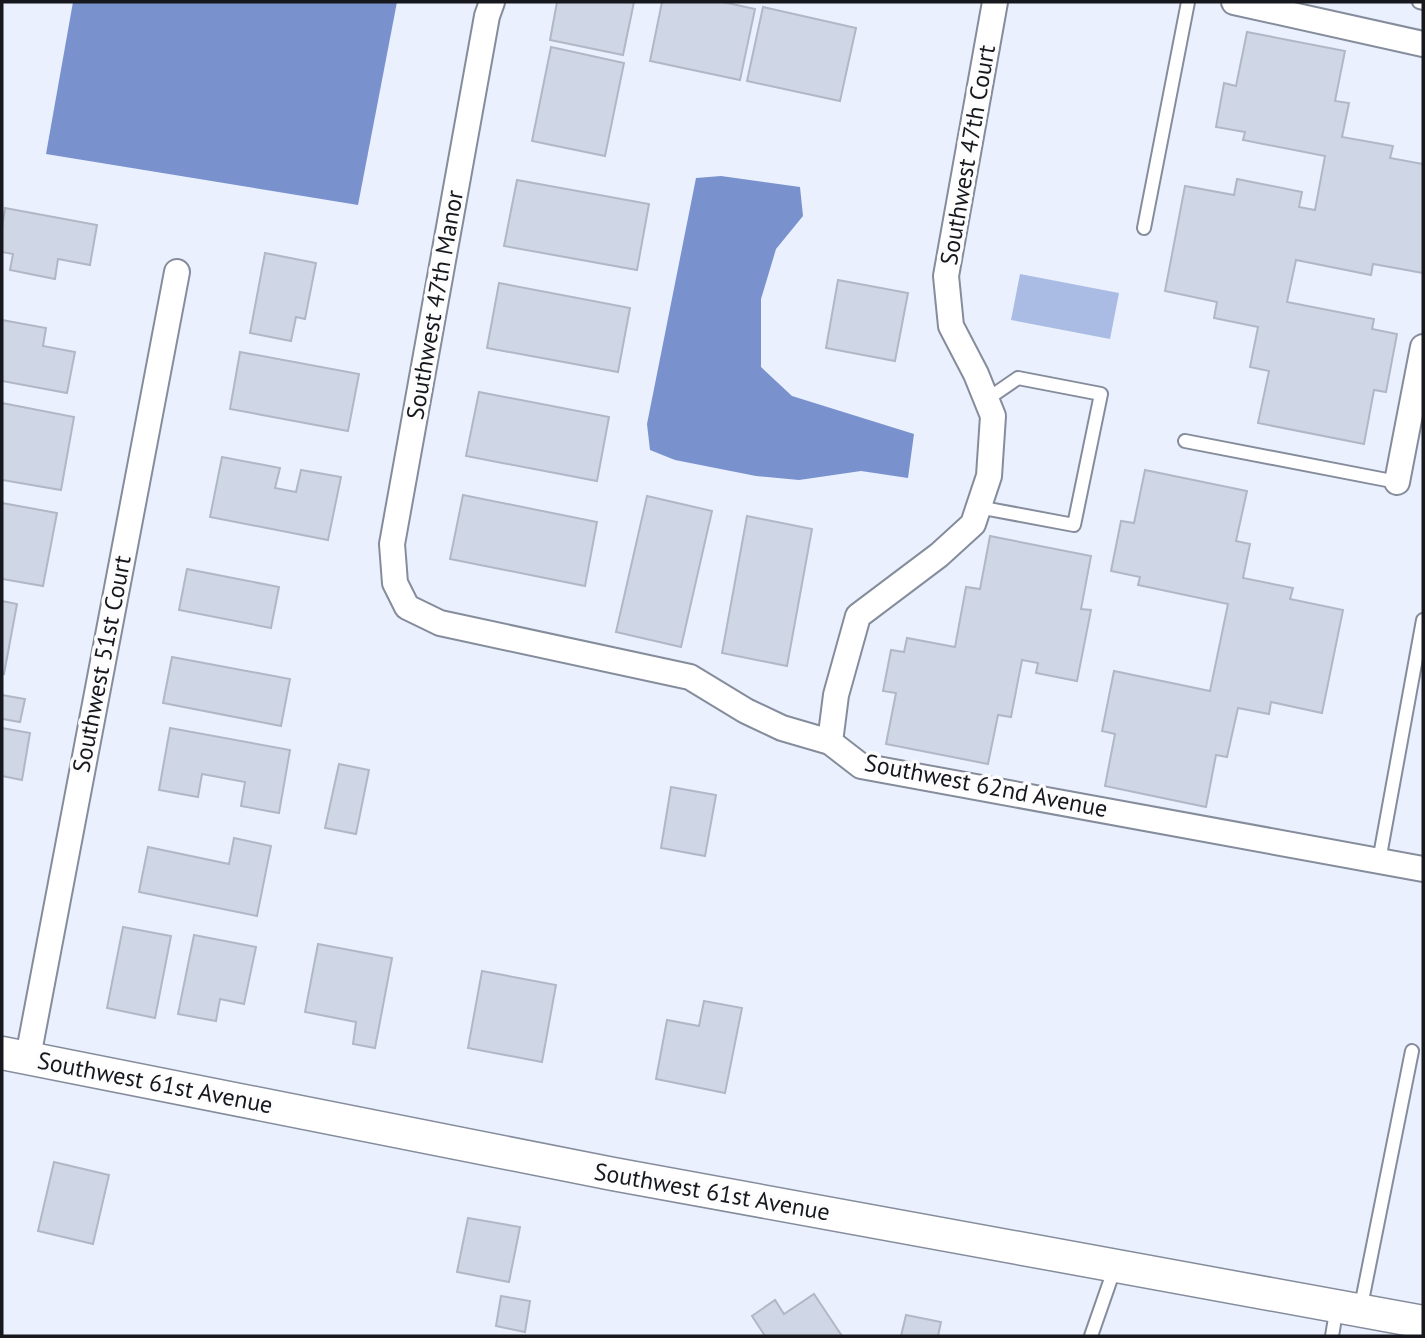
<svg xmlns="http://www.w3.org/2000/svg" width="1425" height="1338" font-family="'PT Sans',sans-serif">
<rect width="100%" height="100%" fill="#eaf0fe"/>
<!-- green -->
<path fill="#aabce4" d="M 1020,274 L 1119,293 L 1110,339 L 1011,320 Z"/>
<!-- water -->
<g fill="#7992cd">
<path d="M 73,2 L 397,2 L 358,205 L 46,154 Z"/>
<path d="M 721,176 L 800,187 L 803,216 L 776,249 L 761,299 L 761,367 L 792,396 L 914,434 L 908,478 L 861,471 L 799,480 L 756,476 L 675,460 L 650,450 L 647,424 L 696,178 Z"/>
</g>
<!-- building -->
<g fill="#cfd6e6" stroke="#b0b7c7" stroke-width="2">
<path d="M 557,2 L 634,2 L 623,55 L 550,40 Z"/>
<path d="M 662,2 L 723,2 L 755,9 L 740,80 L 650,61 Z"/>
<path d="M 763,7 L 856,28 L 840,101 L 747,81 Z"/>
<path d="M 1247,32 L 1345,51 L 1335,101 L 1349,103 L 1342,137 L 1393,146 L 1390,158 L 1423,164 L 1423,273 L 1373,264 L 1371,275 L 1296,260 L 1287,302 L 1374,319 L 1372,329 L 1397,334 L 1386,392 L 1374,390 L 1364,444 L 1258,423 L 1269,371 L 1250,367 L 1258,327 L 1214,318 L 1217,302 L 1165,291 L 1185,186 L 1234,195 L 1237,179 L 1302,192 L 1299,207 L 1315,210 L 1325,156 L 1243,140 L 1245,132 L 1216,127 L 1224,83 L 1236,86 Z"/>
<path d="M 551,47 L 624,63 L 605,156 L 532,141 Z"/>
<path d="M 517,180 L 649,204 L 637,270 L 504,246 Z"/>
<path d="M 5,208 L 97,225 L 90,265 L 58,259 L 55,279 L 10,270 L 13,254 L 2,252 L 2,228 Z"/>
<path d="M 265,253 L 316,263 L 305,319 L 296,317 L 291,341 L 250,333 Z"/>
<path d="M 838,280 L 908,293 L 895,361 L 826,348 Z"/>
<path d="M 499,283 L 630,308 L 618,372 L 487,348 Z"/>
<path d="M 2,320 L 46,328 L 43,346 L 75,352 L 67,393 L 2,381 Z"/>
<path d="M 240,352 L 359,374 L 348,431 L 230,409 Z"/>
<path d="M 479,392 L 609,417 L 597,481 L 466,456 Z"/>
<path d="M 2,403 L 74,417 L 61,490 L 2,480 Z"/>
<path d="M 222,457 L 280,468 L 275,488 L 296,492 L 301,470 L 341,477 L 328,540 L 210,517 Z"/>
<path d="M 1145,470 L 1247,491 L 1236,541 L 1250,544 L 1243,578 L 1293,588 L 1290,599 L 1343,610 L 1322,713 L 1271,702 L 1269,714 L 1238,708 L 1227,757 L 1216,755 L 1206,807 L 1105,786 L 1115,734 L 1102,731 L 1114,671 L 1210,691 L 1228,604 L 1138,585 L 1140,577 L 1111,571 L 1121,521 L 1134,523 Z"/>
<path d="M 463,495 L 597,522 L 585,586 L 450,559 Z"/>
<path d="M 647,496 L 712,511 L 681,647 L 616,632 Z"/>
<path d="M 2,503 L 57,513 L 43,586 L 2,579 Z"/>
<path d="M 747,516 L 812,529 L 787,666 L 722,653 Z"/>
<path d="M 990,536 L 1091,556 L 1081,609 L 1091,610 L 1077,681 L 1036,673 L 1038,663 L 1022,660 L 1011,717 L 998,715 L 988,764 L 886,744 L 896,693 L 883,691 L 891,650 L 904,652 L 907,638 L 955,647 L 966,587 L 980,589 Z"/>
<path d="M 187,569 L 279,587 L 271,628 L 179,610 Z"/>
<path d="M 2,601 L 17,604 L 4,674 L 2,674 Z"/>
<path d="M 172,657 L 290,679 L 281,726 L 163,703 Z"/>
<path d="M 2,695 L 25,699 L 20,722 L 2,719 Z"/>
<path d="M 2,728 L 30,733 L 22,780 L 2,776 Z"/>
<path d="M 170,728 L 290,750 L 279,813 L 241,806 L 245,782 L 202,774 L 198,797 L 159,790 Z"/>
<path d="M 339,764 L 369,770 L 356,834 L 325,828 Z"/>
<path d="M 671,787 L 716,795 L 705,856 L 661,848 Z"/>
<path d="M 234,838 L 271,846 L 257,916 L 139,892 L 148,847 L 229,864 Z"/>
<path d="M 123,927 L 171,936 L 155,1018 L 107,1008 Z"/>
<path d="M 194,935 L 256,947 L 244,1004 L 220,999 L 216,1021 L 178,1014 Z"/>
<path d="M 318,944 L 392,958 L 375,1048 L 353,1044 L 356,1022 L 305,1012 Z"/>
<path d="M 482,971 L 556,985 L 542,1062 L 468,1048 Z"/>
<path d="M 704,1001 L 742,1008 L 725,1093 L 656,1079 L 667,1020 L 699,1026 Z"/>
<path d="M 54,1162 L 109,1175 L 93,1244 L 38,1231 Z"/>
<path d="M 468,1218 L 520,1227 L 509,1282 L 457,1272 Z"/>
<path d="M 814,1294 L 842,1336 L 765,1336 L 752,1316 L 775,1300 L 784,1314 Z"/>
<path d="M 501,1296 L 530,1301 L 525,1332 L 496,1326 Z"/>
<path d="M 906,1315 L 941,1322 L 938,1336 L 901,1336 Z"/>
</g>
<g fill="none" stroke-linecap="round" stroke-linejoin="round">
<!-- service casing -->
<g stroke="#858c9b" stroke-width="16">
<g id="service">
<path d="M 1419,2 L 1423,3"/>
<path d="M 1144,228 L 1188,2"/>
<path d="M 1185,441 L 1397,482"/>
<path d="M 978,507 L 1074,525 L 1101,394 L 1018,378 L 986,400"/>
<path d="M 1379,861 L 1423,620"/>
<path d="M 1360,1311 L 1412,1051"/>
<path d="M 1091,1336 L 1115,1267"/>
<path d="M 1332,1336 L 1337,1306"/>
</g>
</g>
<!-- minor casing -->
<g stroke="#858c9b" stroke-width="28">
<g id="minor">
<path d="M 492,2 L 487,16 L 392,544 L 395,583 L 407,607 L 440,623 L 690,677 L 746,711 L 782,728 L 830,742 L 861,766 L 1423,869"/>
<path d="M 1234,2 L 1423,44"/>
<path d="M 1397,482 L 1423,347"/>
<path d="M 830,742 L 836,695 L 858,616 L 939,555 L 973,524 L 989,476 L 993,416 L 976,374 L 951,326 L 946,276 L 995,2"/>
<path d="M 28,1057 L 177,272"/>
</g>
</g>
<!-- tertiary casing -->
<g stroke="#858c9b" stroke-width="35">
<path id="tertiary" d="M 2,1053 L 613,1174 L 1423,1322"/>
</g>
<!-- service -->
<use href="#service" stroke="#fff" stroke-width="12"/>
<!-- minor -->
<use href="#minor" stroke="#fff" stroke-width="24"/>
<!-- tertiary -->
<use href="#tertiary" stroke="#fff" stroke-width="32"/>
</g>
<g text-anchor="middle" stroke-width="7" stroke-linejoin="round" paint-order="stroke">
<!-- street labels -->
<g font-size="24" fill="#16181e" stroke="#fdfdfd">
<text transform="translate(968 155) rotate(-80)" y="8">Southwest 47th Court</text>
<text transform="translate(435 305) rotate(-80)" y="8">Southwest 47th Manor</text>
<text transform="translate(102 664) rotate(-79)" y="8">Southwest 51st Court</text>
<text transform="translate(986 786) rotate(11)" y="8">Southwest 62nd Avenue</text>
<text transform="translate(155 1083) rotate(11)" y="8">Southwest 61st Avenue</text>
<text transform="translate(712 1192) rotate(10)" y="8">Southwest 61st Avenue</text>
</g>
</g>
<!-- border -->
<rect width="1425" height="1338" fill="none" stroke="#16181e" stroke-width="7"/>
</svg>
